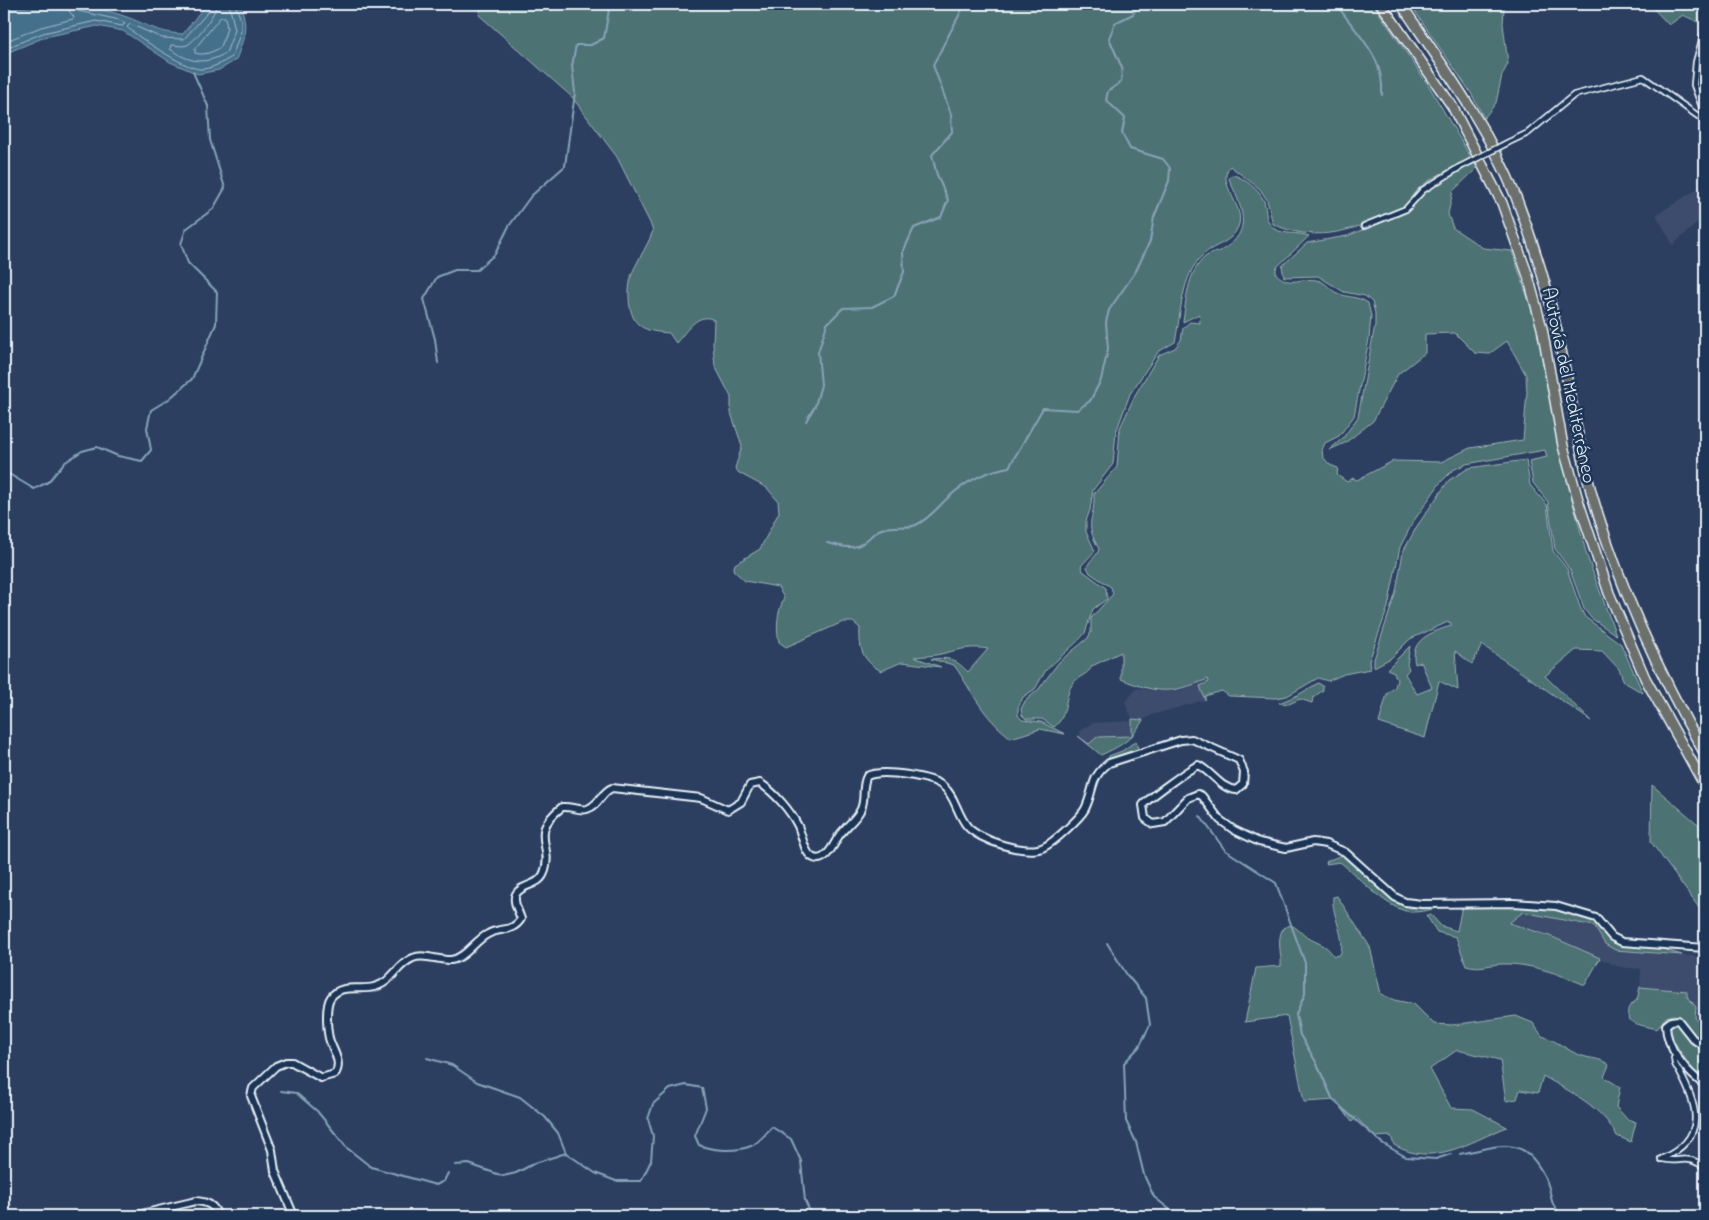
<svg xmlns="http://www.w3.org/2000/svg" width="1709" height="1220" font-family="'Indie Flower',sans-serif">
<rect width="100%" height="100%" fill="#2c3f61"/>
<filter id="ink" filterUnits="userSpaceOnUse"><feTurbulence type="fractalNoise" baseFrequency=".02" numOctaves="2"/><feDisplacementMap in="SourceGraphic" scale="10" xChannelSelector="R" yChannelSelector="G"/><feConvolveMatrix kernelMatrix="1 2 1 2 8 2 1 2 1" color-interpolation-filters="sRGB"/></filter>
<g filter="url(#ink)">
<!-- built -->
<g fill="#3e4b6d">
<path d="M 1705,184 L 1705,216 L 1673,245 L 1656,215 Z"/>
<path d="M 1208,679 L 1210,682 L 1200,686 L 1205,700 L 1152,715 L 1143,720 L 1132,719 L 1125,702 L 1137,688 L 1157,691 L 1181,690 Z"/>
<path d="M 1130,721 L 1133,736 L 1097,737 L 1089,744 L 1081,737 L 1079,731 L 1092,723 Z"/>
<path d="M 1523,912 L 1594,926 L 1605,944 L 1615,950 L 1705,957 L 1705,1028 L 1695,1018 L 1694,1003 L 1687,996 L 1660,988 L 1640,987 L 1641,969 L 1619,967 L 1550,936 L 1508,923 Z"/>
</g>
<!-- green -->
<g fill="#4d7273" stroke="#9ab2b6">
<path d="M 482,4 L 1373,4 L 1429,86 L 1477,168 L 1453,191 L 1448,214 L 1453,228 L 1483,248 L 1512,251 L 1536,322 L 1557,442 L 1587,556 L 1616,635 L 1591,618 L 1584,609 L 1570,570 L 1555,549 L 1548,502 L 1533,483 L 1529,461 L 1547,457 L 1545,450 L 1466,464 L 1453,470 L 1440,483 L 1413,522 L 1400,547 L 1388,607 L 1369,661 L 1370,669 L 1344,674 L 1328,681 L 1318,678 L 1287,696 L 1275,698 L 1229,696 L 1222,691 L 1205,696 L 1205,700 L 1200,686 L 1209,682 L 1208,679 C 1171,694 1158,694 1121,679 L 1121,652 L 1092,666 C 1089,674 1079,676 1074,682 C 1063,695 1069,716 1054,727 L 1042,719 L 1026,719 L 1022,715 L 1021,709 L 1025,701 L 1038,690 L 1059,662 L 1088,638 L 1091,632 L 1091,618 L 1113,594 L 1111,587 L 1090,573 L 1087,567 C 1090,559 1097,557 1099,549 C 1083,520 1095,522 1094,494 L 1117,467 L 1120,428 L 1135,395 L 1159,355 L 1175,348 L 1181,340 L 1183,328 L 1190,322 L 1200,323 L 1199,314 L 1183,322 C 1186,301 1187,273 1205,257 C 1209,253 1217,253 1222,250 C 1255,231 1241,206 1229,179 L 1232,175 C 1243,176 1260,191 1264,201 C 1267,211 1264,222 1275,229 C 1284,235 1298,232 1309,236 L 1276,268 L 1276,274 C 1291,288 1299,277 1316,280 C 1325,281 1328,288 1335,292 C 1346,298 1358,296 1368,303 L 1371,316 L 1369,339 L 1354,416 L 1339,436 L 1325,443 L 1322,450 L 1323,457 L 1330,465 L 1338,468 L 1337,475 L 1347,482 L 1353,478 L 1357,480 L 1393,461 L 1441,462 L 1470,448 L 1523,440 L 1527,392 L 1526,375 L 1507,341 L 1489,354 L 1475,353 L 1455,333 L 1425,334 L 1425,353 L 1398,374 L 1373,421 L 1345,443 L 1329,450 L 1343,438 L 1358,417 L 1375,325 L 1375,313 L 1372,302 L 1365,296 L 1344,292 L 1318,276 L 1284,277 L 1282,266 L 1307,243 L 1347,236 L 1403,214 L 1426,190 L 1462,170 L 1459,165 C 1444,172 1428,179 1416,191 C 1412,195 1410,202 1405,206 C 1400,211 1391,214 1384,216 C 1348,233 1311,242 1273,224 L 1267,200 L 1260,189 L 1230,166 C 1215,184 1247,206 1238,227 C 1231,244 1214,244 1203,255 C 1181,275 1181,315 1175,342 L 1158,352 L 1130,394 L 1116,432 L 1113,464 L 1093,490 L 1090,510 L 1086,521 L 1086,532 L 1095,551 L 1081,566 L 1083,571 L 1106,588 L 1107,599 L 1093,609 L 1085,633 L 1079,640 L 1046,670 L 1035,689 L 1023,697 L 1018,708 L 1018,715 L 1022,720 L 1041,722 L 1065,734 L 1040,729 L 1011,738 C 982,716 974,694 954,665 L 931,659 C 950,657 955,659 968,672 L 988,649 C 973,646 960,649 945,653 C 935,656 924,656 914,657 L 941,667 L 902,662 L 881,671 C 862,660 859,649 860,628 L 853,622 L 843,622 L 786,647 L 779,642 C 776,625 777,614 784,598 L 778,587 L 745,581 L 733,570 L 735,564 L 760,549 L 779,512 L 778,501 L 767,488 L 739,473 L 735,468 L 742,446 L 731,413 L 731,397 L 715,366 L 713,344 L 714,320 C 698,311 687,331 676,343 L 669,333 C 659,332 648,332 639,325 C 626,314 627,283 634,269 C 640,256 648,245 653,231 L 650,223 L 617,157 L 572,97 L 479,15 Z"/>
<path d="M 1410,4 L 1511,4 L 1504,8 L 1503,24 L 1508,64 L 1502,75 L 1496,103 L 1484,118 L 1471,93 Z"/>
<path d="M 1649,4 L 1699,4 L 1698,22 L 1683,15 L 1669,25 Z"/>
<path d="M 1526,460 L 1530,485 L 1547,505 L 1553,551 L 1567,569 L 1580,607 L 1585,617 L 1621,644 L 1643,693 L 1624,682 L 1619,669 L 1602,651 L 1576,650 L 1545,676 L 1591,721 L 1482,645 L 1472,664 L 1455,651 L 1458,690 L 1439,681 L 1425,738 L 1379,723 L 1387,694 L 1395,687 L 1397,680 L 1394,672 L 1387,669 L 1410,646 L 1407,664 L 1409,669 L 1405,674 L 1417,694 L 1432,688 L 1421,662 L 1415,664 C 1409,640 1431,632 1451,626 L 1451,623 L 1448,622 L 1410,639 L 1391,658 L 1374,667 L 1374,659 L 1396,592 L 1403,552 L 1417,526 L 1449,480 L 1469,468 Z"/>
<path d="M 1318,683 L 1323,686 L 1323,690 L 1313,698 L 1312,703 L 1300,699 L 1289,704 L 1279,703 L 1298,695 Z"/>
<path d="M 1132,719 L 1143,720 C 1131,741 1122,745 1101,755 L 1078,736 L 1089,744 L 1097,737 L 1132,736 Z"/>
<path d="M 1136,741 L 1138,749 L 1108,760 L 1109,756 L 1122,751 Z"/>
<path d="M 1652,785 L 1705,830 L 1705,916 L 1651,842 Z"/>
<path d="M 1342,855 L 1348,858 L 1394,901 L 1411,908 L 1437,906 L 1437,908 C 1429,910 1421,912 1413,912 C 1389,912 1359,877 1340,862 L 1326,864 L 1327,861 Z"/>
<path d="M 1337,896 L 1370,947 L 1381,994 L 1394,1000 L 1414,1004 L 1434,1024 L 1452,1025 L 1516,1016 L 1533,1023 L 1542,1036 C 1559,1041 1569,1053 1586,1057 C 1595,1059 1602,1059 1609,1065 L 1604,1077 L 1620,1087 L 1616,1107 L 1627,1119 L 1636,1122 L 1631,1142 L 1617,1136 C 1601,1106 1572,1093 1543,1076 L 1538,1093 L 1520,1090 L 1517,1099 L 1506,1101 L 1500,1060 L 1457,1050 L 1430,1069 L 1451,1108 L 1473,1109 L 1507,1127 C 1469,1142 1433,1168 1394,1145 L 1391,1136 L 1375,1137 L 1356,1117 L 1352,1122 L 1336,1100 L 1304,1102 L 1287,1016 L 1245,1022 L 1256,968 L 1281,966 C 1282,953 1276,941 1283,928 L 1291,925 C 1298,928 1300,933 1307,937 C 1319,945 1324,942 1334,956 L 1340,955 C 1347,938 1331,915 1333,897 Z"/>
<path d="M 1462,906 C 1502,906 1557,902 1593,920 C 1601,924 1608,936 1614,943 L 1660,948 L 1682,955 L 1615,950 L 1605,944 L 1594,926 L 1523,912 L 1509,923 L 1550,936 L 1600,958 L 1585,985 C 1559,974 1530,963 1501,964 C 1486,965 1481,969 1466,965 L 1456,937 L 1437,932 L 1426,915 L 1431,915 L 1441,926 L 1457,931 Z"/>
<path d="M 1640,987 L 1687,991 L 1687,996 L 1696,1007 L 1695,1018 L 1705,1028 L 1705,1043 C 1691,1037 1687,1021 1674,1015 L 1666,1017 L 1657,1029 L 1636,1024 L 1629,1020 C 1626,1009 1628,1006 1637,1000 Z"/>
<path d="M 1674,1023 L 1679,1025 L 1705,1049 L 1705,1079 L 1695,1074 L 1671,1037 L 1668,1031 L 1669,1026 Z"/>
</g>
<!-- water -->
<path fill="#456f8c" stroke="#86a3b7" d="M 206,4 L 240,4 C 249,28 244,37 236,60 L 219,70 L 198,74 L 170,62 L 123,31 L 97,26 L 45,37 L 4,54 L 4,10 C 43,3 83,2 121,15 C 146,23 155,33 183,34 Z"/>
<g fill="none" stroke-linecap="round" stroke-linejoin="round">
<!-- shore -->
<g stroke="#a7bdcd" stroke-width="1">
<path d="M 210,4 L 209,11 L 184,39 L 162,38 L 130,24 L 127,27 C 139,38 183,67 199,69 C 210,70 223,62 232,57 L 241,31 L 241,20 L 235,4"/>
<path d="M 217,4 C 216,13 196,41 187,45 C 182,47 176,45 171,45 L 170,49 C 190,63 205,65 226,53 L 235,30 L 229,4"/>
<path d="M 221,17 L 225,17 L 227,28 L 221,47 C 213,52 204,56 195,53 L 195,49 Z"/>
<path d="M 4,42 L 41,27 L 73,19 L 74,17 L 69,11 L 68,4"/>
<path d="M 4,49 L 43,33 L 96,21 L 122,26 L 125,24 L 120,20 L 78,11 L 75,4"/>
</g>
<!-- stream -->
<g stroke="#86a3b7" stroke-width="2">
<path d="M 1336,4 C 1357,34 1385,57 1382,95"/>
<path d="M 438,363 L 435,339 L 424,299 L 437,277 L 455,270 L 477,270 L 495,254 L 509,226 L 531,196 L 565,166 L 575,93 L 572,66 L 576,45 L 591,45 L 604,38 L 610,4"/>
<path d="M 806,421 L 815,406 L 821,385 L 818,352 L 827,324 L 843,308 L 872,307 L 894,296 L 904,272 L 903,252 L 914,228 L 941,217 L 948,200 L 937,175 L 932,155 L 952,132 L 951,114 L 933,65 L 965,4"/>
<path d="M 4,471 L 34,489 L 48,482 L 64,463 L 82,451 L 97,447 L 118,456 L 142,461 L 151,450 L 147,428 L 151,410 L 169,399 L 192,379 L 216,324 L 217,292 L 188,263 L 181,244 L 186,229 L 213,209 L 225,188 L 210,140 L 208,106 L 193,72"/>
<path d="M 827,543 C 839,546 854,551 864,542 C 870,538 873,533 879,530 C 893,524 907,529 916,525 C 932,517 939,505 951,495 C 968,480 987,471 1009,467 L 1043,408 L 1077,410 L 1090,401 L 1101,380 L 1108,349 L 1106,322 L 1109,310 L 1136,271 L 1150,241 L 1154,217 L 1169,181 L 1170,168 L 1163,159 L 1130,149 L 1122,133 L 1125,118 L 1106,100 L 1108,91 L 1121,82 L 1122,68 L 1109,38 L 1115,23 L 1133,14 L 1139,4"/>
<path d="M 1200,816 L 1225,850 L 1276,883 L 1305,963 L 1305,994 L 1296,1014 L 1300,1035 L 1316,1062 L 1333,1100 L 1382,1143 L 1406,1157 L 1436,1159 L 1451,1154"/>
<path d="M 1107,943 L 1127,975 L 1146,998 L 1150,1025 L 1139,1047 L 1124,1063 L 1126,1121 L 1136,1142 L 1144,1175 L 1154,1197 L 1178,1216"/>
<path d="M 427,1058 L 452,1065 L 477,1082 L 520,1097 L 545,1117 L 558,1133 L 566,1153 L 595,1173 L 616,1181 L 641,1181 L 651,1161 L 653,1136 L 648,1119 L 653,1104 L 670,1089 L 686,1085 L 702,1088 L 706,1108 L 695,1136 L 699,1145 C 713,1151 737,1152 751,1146 C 759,1143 766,1133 772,1127 L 791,1139 L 801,1161 L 805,1201 L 812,1216"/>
<path d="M 281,1091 L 296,1093 L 317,1111 L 347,1148 L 371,1167 L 436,1185 L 444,1181 L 448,1173"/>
<path d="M 1460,1154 C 1502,1146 1525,1132 1547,1182 C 1554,1200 1547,1201 1563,1216"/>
<path d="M 455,1165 L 469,1164 L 503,1176 L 516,1173 L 535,1163 L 566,1153"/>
<path d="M 870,1216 L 937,1216"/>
</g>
<!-- minor casing -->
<g stroke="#e8f1f8" stroke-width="8">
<g id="minor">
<path d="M 1705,29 L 1696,62 L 1694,85 L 1705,115"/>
<path d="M 1509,142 L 1528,133 L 1574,95 L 1643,77 L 1705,121"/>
<path d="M 1364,226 L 1406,209 L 1423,190 L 1460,167"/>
<path d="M 1661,1159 C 1709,1138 1699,1105 1675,1064 L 1674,1058 L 1677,1055"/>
<path d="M 1663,1159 C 1679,1164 1685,1153 1705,1167"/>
</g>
</g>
<!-- secondary casing -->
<g stroke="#e8f1f8" stroke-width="10">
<g id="secondary">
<path d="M 1705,1047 L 1693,1039 L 1678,1020 L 1671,1021 L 1666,1025 C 1666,1048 1687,1073 1705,1085"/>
<path d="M 76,1216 L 94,1216"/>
<path d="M 133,1216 L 196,1201 C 207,1202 215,1205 217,1216"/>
<path d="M 294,1216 L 275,1171 L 272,1150 L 251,1096 L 253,1088 L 276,1066 L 286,1062 L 292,1062 L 321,1078 L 335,1074 C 343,1062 332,1050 329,1038 C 327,1029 325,1005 331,997 C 342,983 360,991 374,987 C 392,983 397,964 413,958 C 425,953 438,961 451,960 C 466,958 475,940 488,934 C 500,927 512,933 521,919 C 519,912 512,901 516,894 C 522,883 541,887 545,870 C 553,844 528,834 562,807 C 571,806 579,811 587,809 C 600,805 601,792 612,788 L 701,798 L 728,810 L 741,802 L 750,785 L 760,783 C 775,793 790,810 798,826 C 802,835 804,852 812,857 C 824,865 833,846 837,839 C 843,828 856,820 861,809 C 866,798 861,786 867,776 C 881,769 932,776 944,787 C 955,796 957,814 967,826 C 978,840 1027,856 1044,847 C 1054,842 1080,818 1085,809 C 1095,789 1089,778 1109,763 L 1181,740 L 1192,739 L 1239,760 L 1244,772 L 1243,784 L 1236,790 C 1221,789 1212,772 1198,765 C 1189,769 1149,798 1143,805 L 1145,818 L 1153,824 L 1165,822 L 1188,798 L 1198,794 L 1202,796 L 1220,820 L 1234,830 L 1259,842 L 1286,848 L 1313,842 L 1326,844 L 1345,852 L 1395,897 L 1405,902 L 1422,904 L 1514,903 L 1556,906 L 1596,918 L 1612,937 L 1622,942 L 1705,948"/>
</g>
</g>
<!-- motorway casing -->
<g stroke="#e8f1f8" stroke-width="12">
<g id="motorway">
<path d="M 1381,4 L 1452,106 L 1502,203 L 1528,276 L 1542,328 L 1563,446 L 1579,503 L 1609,593 L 1645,678 L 1705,786"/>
<path d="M 1401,4 C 1443,66 1488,127 1516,197 C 1532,239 1546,283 1556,327 C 1569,383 1577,440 1592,495 C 1619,586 1658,672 1705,754"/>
</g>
</g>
<!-- minor -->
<use href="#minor" stroke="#1d3557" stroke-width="4.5"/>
<!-- secondary -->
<use href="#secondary" stroke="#1d3557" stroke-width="6"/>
<!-- motorway -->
<use href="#motorway" stroke="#6c706d" stroke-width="9"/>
<!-- minor-bridge casing -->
<g stroke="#e8f1f8" stroke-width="8" stroke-linecap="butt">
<path id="minor-bridge" d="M 1460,167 L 1509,142"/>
</g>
<!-- minor-bridge -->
<use href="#minor-bridge" stroke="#1d3557" stroke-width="4.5"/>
</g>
</g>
<g text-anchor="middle" stroke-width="5" stroke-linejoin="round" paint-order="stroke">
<!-- street labels -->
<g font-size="20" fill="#e8f1f8" stroke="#1d3557">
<text transform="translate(1570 385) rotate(78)" y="7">Autovía del Mediterráneo</text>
</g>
</g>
<!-- margin -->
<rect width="1709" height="1220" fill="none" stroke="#1d3557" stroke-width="20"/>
<rect x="10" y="10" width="1689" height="1200" fill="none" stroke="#e8f1f8" stroke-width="2" filter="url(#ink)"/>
</svg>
